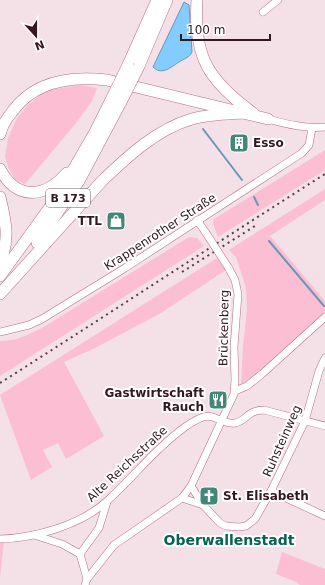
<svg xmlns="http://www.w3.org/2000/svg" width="325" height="585" font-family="'DejaVu Sans',sans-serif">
<rect width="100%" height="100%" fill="#f3e1e7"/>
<!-- green -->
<g fill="#fcbed2">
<path d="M 80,85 L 97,88 L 92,101 L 76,123 L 25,184 L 15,179 L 8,167 L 5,156 L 8,138 L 17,118 L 28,105 L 41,94 L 56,89 Z"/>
<path d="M 325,150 L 325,170 L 218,237 L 213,223 L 214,219 Z"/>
<path d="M 325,189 L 325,200 L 270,236 L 325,301 L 325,312 L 251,379 L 241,384 L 243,346 L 247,310 L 246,288 L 236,257 L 229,250 Z"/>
<path d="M 189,237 L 197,238 L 204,246 L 0,376 L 0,341 C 17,341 28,335 42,328 Z"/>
<path d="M 217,258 L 226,270 L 161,313 L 95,348 L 64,362 L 104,436 L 66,459 L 58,443 L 43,450 L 52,467 L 31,480 L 0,395 Z"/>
<path d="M 0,541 L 4,541 L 0,577 Z"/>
<path d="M 282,552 L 325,569 L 325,585 L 300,585 L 296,582 L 276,574 Z"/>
</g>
<!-- water -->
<path fill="#82cdfe" stroke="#6b96bc" d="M 184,2 L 189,5 L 192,52 C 189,58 185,58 179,62 C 171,67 162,76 153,67 Z"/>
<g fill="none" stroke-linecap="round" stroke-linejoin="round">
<!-- stream -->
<g stroke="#6b96bc" stroke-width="2">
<path d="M 203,129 L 242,180"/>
<path d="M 254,197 L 258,205"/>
<path d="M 269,241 L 324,306"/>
</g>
<!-- minor casing -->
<g stroke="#b96b87" stroke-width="8">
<g id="minor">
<path d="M 263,12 L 278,0"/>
<path d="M 268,119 C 287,124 305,129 325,127"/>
<path d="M 197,220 L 206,233"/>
<path d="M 0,332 L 29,325 L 42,319 L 125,268 L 302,153 L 309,145 L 312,128"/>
<path d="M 235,391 L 247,386 L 262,374 L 325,317"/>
<path d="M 191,486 L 203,505"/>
<path d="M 271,491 L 325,516"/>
<path d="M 182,498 L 203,505 L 220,523 L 226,526 L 239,527 L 246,526 L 255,519 L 271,491 L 305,421 L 319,371 L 325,358"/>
<path d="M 34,535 L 62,544 L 80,554"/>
<path d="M 0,539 C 35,538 81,525 107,501 C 125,485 141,466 159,449 C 171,438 187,423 203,417 C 214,413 223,425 235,423 C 247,421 247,410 264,410 L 325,426"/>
<path d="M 80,554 L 99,528 L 107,502"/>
<path d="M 80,554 L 87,579"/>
<path d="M 85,585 L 87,579 L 114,545 L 182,498 L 191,486 L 234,394 L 235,380 L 234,347 L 238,294 L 235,280 L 228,267"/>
</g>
</g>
<!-- highway casing -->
<g stroke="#b96b87" stroke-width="12">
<g id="highway">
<path d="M 197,0 C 193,57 209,81 253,113"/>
<path d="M 128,65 L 157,0"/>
<path d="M 139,66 L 167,0"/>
<path d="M 0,134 C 2,126 7,118 12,112 C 34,81 72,76 107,80 L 268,119"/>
<path d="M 0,169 C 17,201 45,198 67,173"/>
<path d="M 0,197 C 6,222 10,238 0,264"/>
<path d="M 37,243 L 79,181 L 121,102"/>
<path d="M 0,276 L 58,196 L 95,132 L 111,100"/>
<path d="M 0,294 L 102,181 C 128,156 157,129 192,119 C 209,114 228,114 244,113"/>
</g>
</g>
<!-- minor -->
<use href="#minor" stroke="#fff" stroke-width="7"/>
<!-- highway -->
<use href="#highway" stroke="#fff" stroke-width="11"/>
<!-- rail -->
<g stroke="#5a3d47" stroke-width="2" stroke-dasharray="2 4" stroke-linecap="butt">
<path d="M 182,272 L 255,226"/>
<path d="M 0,383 C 109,314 216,243 325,174"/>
</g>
<!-- minor-bridge casing -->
<g stroke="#b96b87" stroke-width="8" stroke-linecap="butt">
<path id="minor-bridge" d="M 206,233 L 228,267"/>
</g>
<!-- highway-bridge casing -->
<g stroke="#b96b87" stroke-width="12" stroke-linecap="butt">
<g id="highway-bridge">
<path d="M 111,100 L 128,65"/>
<path d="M 121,102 L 139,66"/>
</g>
</g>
<!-- minor-bridge -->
<use href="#minor-bridge" stroke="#fff" stroke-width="7"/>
<!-- highway-bridge -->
<use href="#highway-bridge" stroke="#fff" stroke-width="11"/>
</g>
<!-- icons -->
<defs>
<g id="building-square" transform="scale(1)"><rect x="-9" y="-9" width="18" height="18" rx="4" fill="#448779" stroke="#fff"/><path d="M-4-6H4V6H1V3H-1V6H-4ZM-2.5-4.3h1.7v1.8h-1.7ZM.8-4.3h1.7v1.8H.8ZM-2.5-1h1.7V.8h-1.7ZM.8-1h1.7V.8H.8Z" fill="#fff"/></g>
<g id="shop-square" transform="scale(1)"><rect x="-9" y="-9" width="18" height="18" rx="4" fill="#448779" stroke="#fff"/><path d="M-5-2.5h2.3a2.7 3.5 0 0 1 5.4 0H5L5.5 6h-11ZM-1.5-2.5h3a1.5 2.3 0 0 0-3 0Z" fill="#fff"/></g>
<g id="restaurant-square" transform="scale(1)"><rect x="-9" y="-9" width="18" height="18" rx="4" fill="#448779" stroke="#fff"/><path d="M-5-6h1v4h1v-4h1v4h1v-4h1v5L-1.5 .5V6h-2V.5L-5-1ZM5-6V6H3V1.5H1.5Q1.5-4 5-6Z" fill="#fff"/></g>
<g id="church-square" transform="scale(1)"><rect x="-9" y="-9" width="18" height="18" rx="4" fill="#448779" stroke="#fff"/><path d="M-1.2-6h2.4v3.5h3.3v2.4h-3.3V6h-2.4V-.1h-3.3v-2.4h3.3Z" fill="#fff"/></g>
</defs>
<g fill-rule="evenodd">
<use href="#building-square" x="239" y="143"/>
<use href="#shop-square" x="116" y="221"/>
<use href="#restaurant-square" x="218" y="400"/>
<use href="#church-square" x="209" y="496"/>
</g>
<g text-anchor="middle" stroke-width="4" stroke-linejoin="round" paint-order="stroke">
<!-- shield labels -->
<rect fill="#fff" stroke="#725c64" stroke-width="1" x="46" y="189" width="44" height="18" rx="3"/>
<g font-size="11" font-weight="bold" fill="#351621">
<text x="68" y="202">B 173</text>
</g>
<!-- poi labels -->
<g font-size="12" font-weight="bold" fill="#351621" stroke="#fff" text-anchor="start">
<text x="253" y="147">Esso</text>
<text x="102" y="225" text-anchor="end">TTL</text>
<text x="204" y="397" text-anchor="end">Gastwirtschaft<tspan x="204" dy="14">Rauch</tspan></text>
<text x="223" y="500">St. Elisabeth</text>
</g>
<!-- street labels -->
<g font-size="12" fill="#351621" stroke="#fff">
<text transform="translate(160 232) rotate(-33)" y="4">Krappenrother Straße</text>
<text transform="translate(224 328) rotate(-89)" y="4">Brückenberg</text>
<text transform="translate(282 441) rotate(-66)" y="4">Ruhsteinweg</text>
<text transform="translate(127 464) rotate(-43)" y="4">Alte Reichsstraße</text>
</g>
<!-- quarter labels -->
<g font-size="14" font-weight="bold" fill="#066254" stroke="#fff">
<text x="229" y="545">Oberwallenstadt</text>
</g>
</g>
<!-- north arrow -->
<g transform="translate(36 36) rotate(159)" stroke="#ffffff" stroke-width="3" paint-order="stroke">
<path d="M0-3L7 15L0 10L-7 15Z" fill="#351621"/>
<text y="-6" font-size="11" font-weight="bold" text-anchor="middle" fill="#351621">N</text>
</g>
<!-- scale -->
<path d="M181 34v6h89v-6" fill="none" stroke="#351621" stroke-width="2"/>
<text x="187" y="34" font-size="12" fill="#351621" stroke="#ffffff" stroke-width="3" paint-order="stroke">100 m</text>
</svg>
